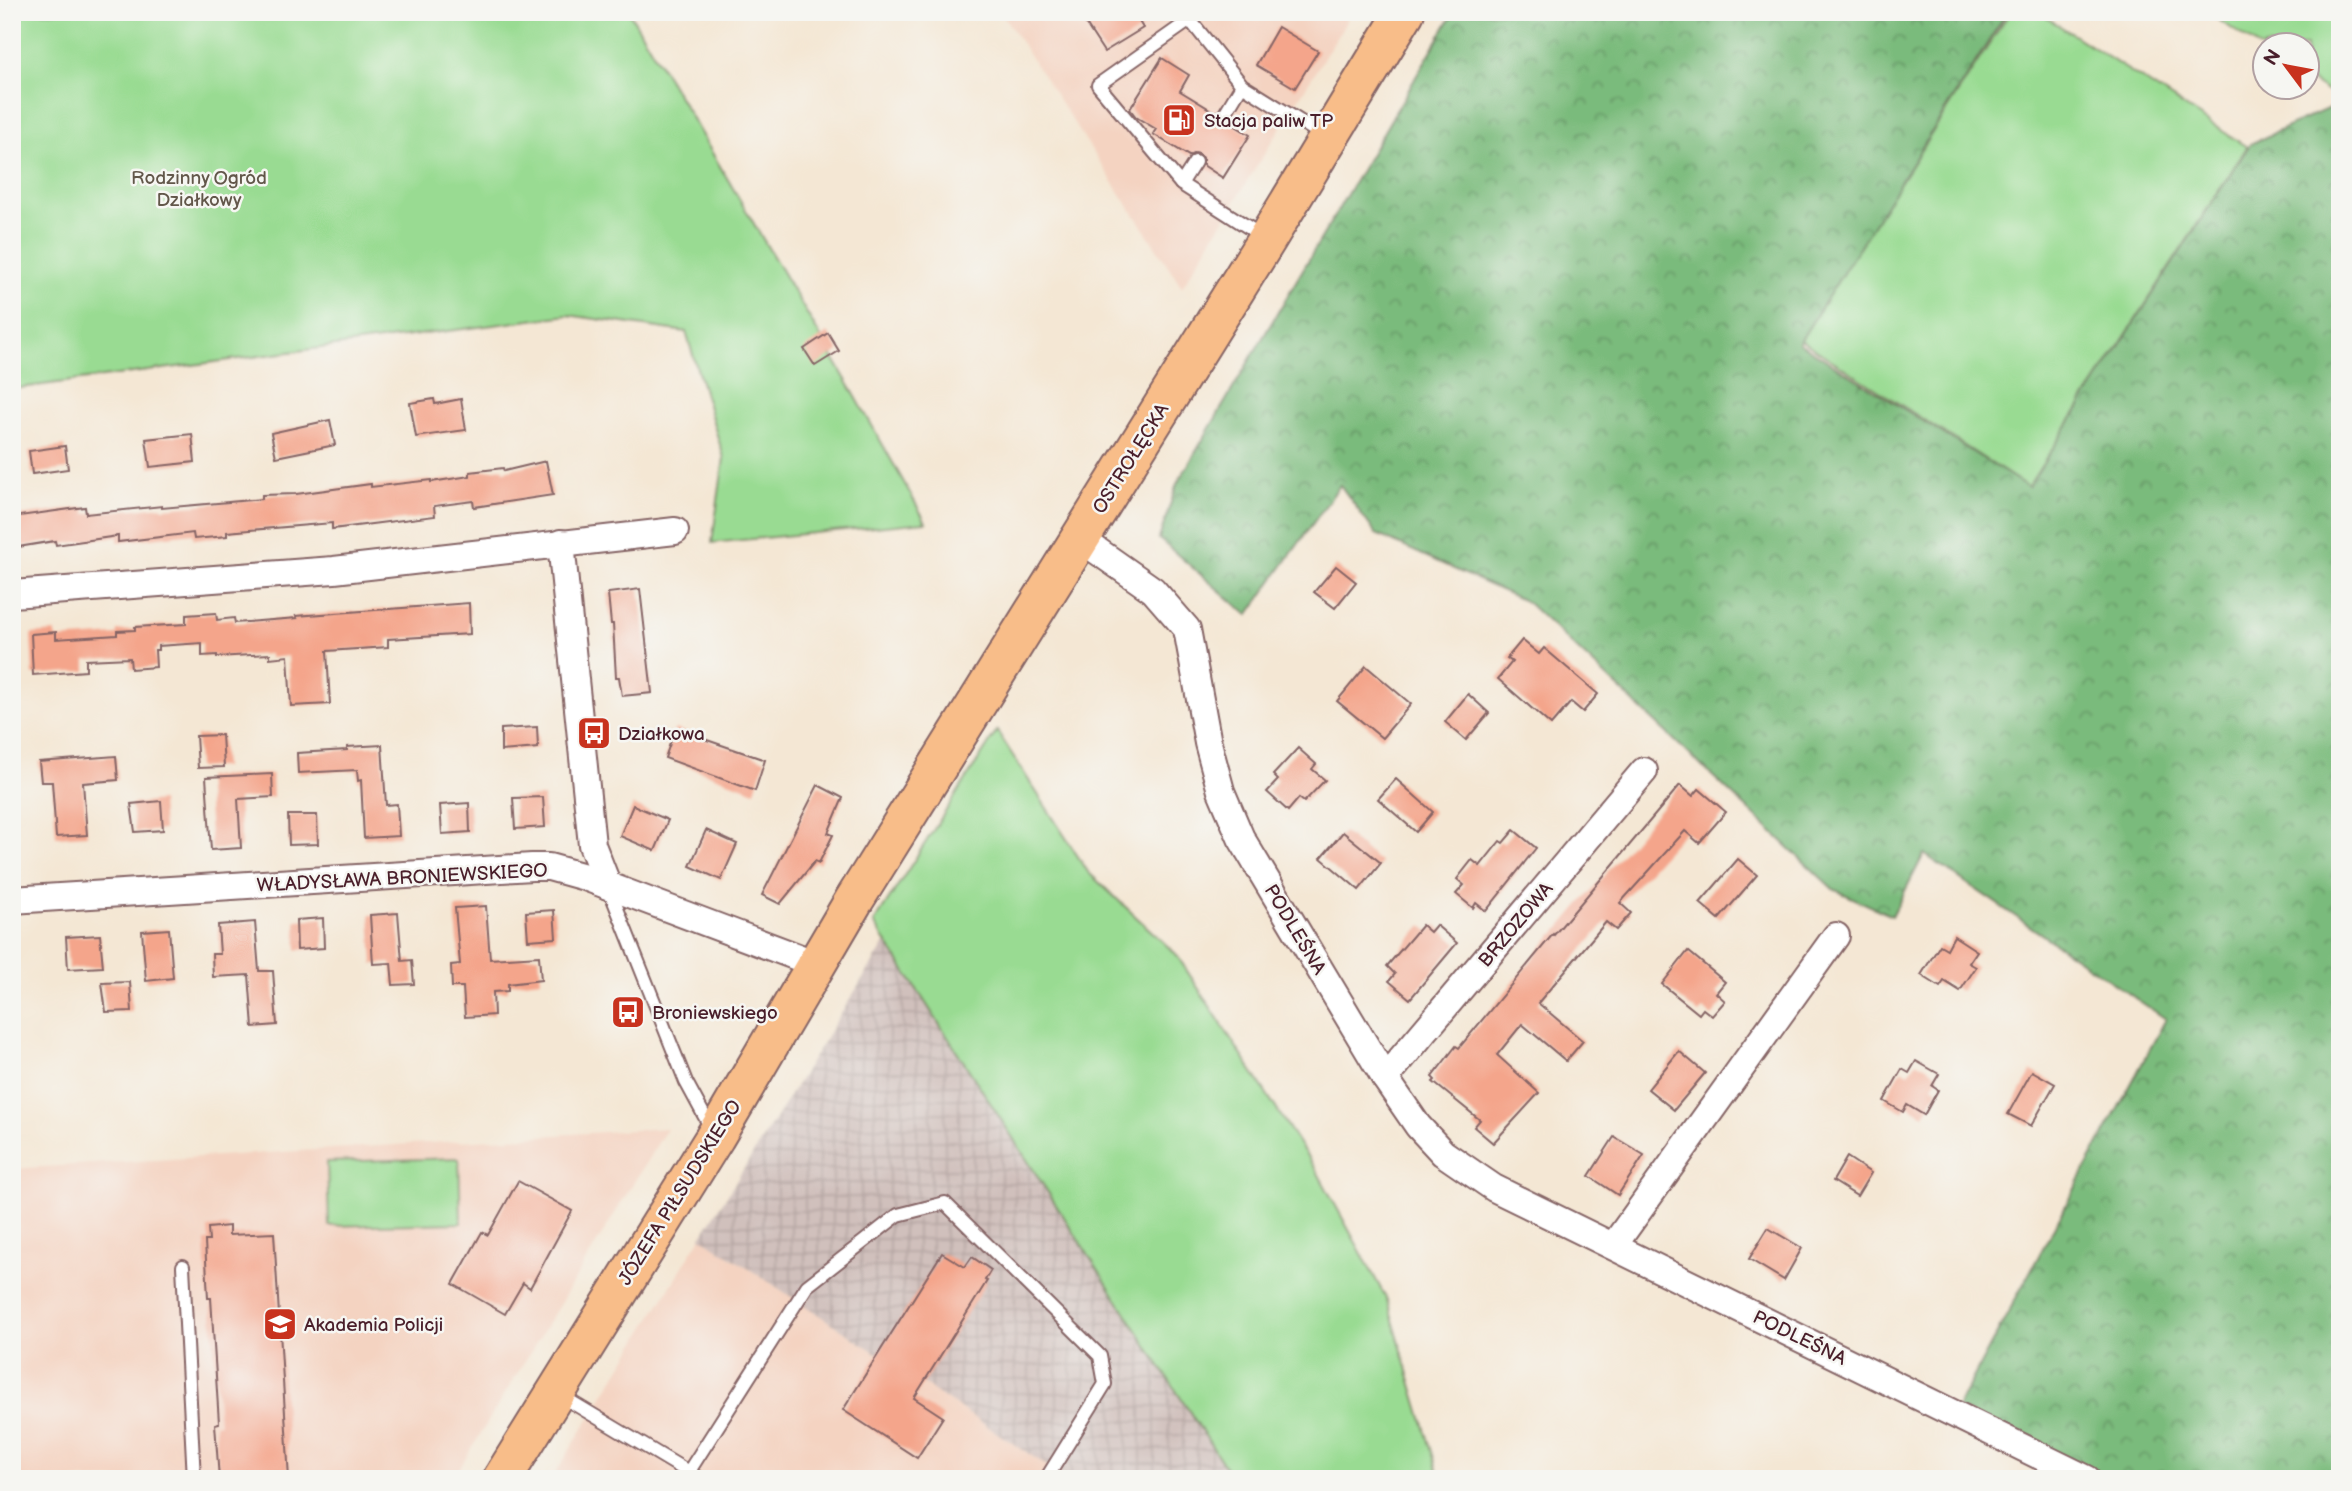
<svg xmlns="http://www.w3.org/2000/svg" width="2352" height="1491" font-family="'Balsamiq Sans',sans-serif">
<defs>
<pattern id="industrial-grid" width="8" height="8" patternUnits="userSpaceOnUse" patternTransform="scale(1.75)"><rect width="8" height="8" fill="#d0c0bc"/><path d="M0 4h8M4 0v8" fill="none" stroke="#b4a5a2"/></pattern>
<pattern id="forest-crowns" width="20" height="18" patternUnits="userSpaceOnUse" patternTransform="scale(1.75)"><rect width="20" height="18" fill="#7abb7c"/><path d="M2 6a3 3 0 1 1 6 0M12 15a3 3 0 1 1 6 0" fill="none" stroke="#669766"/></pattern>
</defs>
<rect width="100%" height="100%" fill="#f6f6f2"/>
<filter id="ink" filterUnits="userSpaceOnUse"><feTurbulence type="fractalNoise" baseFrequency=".0143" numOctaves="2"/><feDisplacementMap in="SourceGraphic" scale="14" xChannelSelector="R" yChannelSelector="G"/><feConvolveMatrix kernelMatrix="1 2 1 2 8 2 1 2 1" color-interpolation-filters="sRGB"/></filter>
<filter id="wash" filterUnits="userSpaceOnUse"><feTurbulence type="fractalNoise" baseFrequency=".00686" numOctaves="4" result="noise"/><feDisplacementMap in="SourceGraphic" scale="28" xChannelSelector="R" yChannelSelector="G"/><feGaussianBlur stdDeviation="1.57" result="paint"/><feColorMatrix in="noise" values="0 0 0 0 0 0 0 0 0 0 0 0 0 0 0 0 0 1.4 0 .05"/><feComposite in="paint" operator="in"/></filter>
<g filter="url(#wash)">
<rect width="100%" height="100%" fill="#f4e7d4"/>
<!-- built -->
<g fill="#f4d3c1">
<path d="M 1001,12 L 1352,12 L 1182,287 Z"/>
<path d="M 667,1128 L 453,1479 L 12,1479 L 12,1169 Z"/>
<path d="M 701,1237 L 1067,1479 L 552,1479 Z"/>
</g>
<!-- industrial -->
<path fill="url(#industrial-grid)" d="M 886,942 L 1170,1379 L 1233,1479 L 1067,1479 L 701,1237 Z"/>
<!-- green -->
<g fill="#99db92" stroke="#727d5e" stroke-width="2">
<path d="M 12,12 L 629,12 L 852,390 L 926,522 L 712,543 L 724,458 L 686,332 L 568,315 L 12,389 Z"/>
<path d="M 2010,12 L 2038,12 L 2247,147 L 2028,487 L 1799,339 Z"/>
<path d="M 2207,12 L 2340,12 L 2340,100 L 2307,78 L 2306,46 L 2264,46 L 2264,50 Z"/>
<path d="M 997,731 L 1088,872 L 1176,954 L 1318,1173 L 1387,1300 L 1440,1479 L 1233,1479 L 874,923 Z"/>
<path d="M 459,1158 L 461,1223 L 329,1226 L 327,1162 Z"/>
</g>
<!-- forest -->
<path fill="url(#forest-crowns)" stroke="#626d54" stroke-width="2" d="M 1454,12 L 2007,12 L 1799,343 L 2028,487 L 2250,144 L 2340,103 L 2340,1479 L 2108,1479 L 1957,1408 L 2166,1019 L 1924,854 L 1892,916 L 1833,889 L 1527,602 L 1376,534 L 1340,485 L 1248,615 L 1159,539 L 1177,484 Z"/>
<g id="blocks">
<!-- building -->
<g fill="#f4a58b">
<path d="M 1078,12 L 1133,12 L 1143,28 L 1104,52 Z"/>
<path d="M 1278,27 L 1318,51 L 1295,88 L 1256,65 Z"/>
<path d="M 1162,58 L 1189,75 L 1180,91 L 1216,113 L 1219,122 L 1225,124 L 1229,122 L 1250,135 L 1223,178 L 1203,165 L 1203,159 L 1199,154 L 1195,153 L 1189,156 L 1153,134 L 1156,129 L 1136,117 L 1130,109 Z"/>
<path d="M 828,333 L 839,351 L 815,366 L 804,349 Z"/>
<path d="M 434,399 L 435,404 L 461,399 L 466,430 L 416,437 L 410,403 Z"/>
<path d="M 330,420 L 335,445 L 276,457 L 271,433 Z"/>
<path d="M 192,434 L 195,462 L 150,467 L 146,439 Z"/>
<path d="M 65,446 L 68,469 L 32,474 L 29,451 Z"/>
<path d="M 546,461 L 553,495 L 474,507 L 473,501 L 434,506 L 435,516 L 332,529 L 332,523 L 227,532 L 227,536 L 194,539 L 193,533 L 118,542 L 118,536 L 56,545 L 55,541 L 12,548 L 12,517 L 85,507 L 86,514 L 162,506 L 162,508 L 262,499 L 262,495 L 296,494 L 371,484 L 371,487 L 431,480 L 431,482 L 470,476 L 470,472 L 503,468 L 504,471 Z"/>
<path d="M 1336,566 L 1356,582 L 1335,608 L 1314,592 Z"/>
<path d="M 640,589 L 652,693 L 622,696 L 619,677 L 616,677 L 613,624 L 611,624 L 608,593 Z"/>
<path d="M 469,603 L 470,634 L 388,639 L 388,647 L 327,651 L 330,704 L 291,706 L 288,656 L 270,658 L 270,654 L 217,657 L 217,655 L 202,656 L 202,643 L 158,646 L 158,650 L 155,650 L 156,667 L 131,669 L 130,658 L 86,660 L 86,671 L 33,675 L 31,634 L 56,632 L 56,639 L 117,635 L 117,631 L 135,630 L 135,627 L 186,624 L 186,615 L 216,613 L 217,620 L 234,618 L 235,623 L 297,618 L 296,616 Z"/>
<path d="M 1522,640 L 1539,654 L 1544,648 L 1598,694 L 1583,712 L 1571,702 L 1551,725 L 1498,679 L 1512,662 L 1507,658 Z"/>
<path d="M 1366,666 L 1411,704 L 1382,738 L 1337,701 Z"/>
<path d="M 1468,694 L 1489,713 L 1466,740 L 1445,722 Z"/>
<path d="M 537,727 L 538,748 L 501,751 L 501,729 Z"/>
<path d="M 675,729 L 765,760 L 755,791 L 665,758 Z"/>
<path d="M 222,735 L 224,767 L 198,768 L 196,736 Z"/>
<path d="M 382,745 L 386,805 L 397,804 L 399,836 L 364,838 L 361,780 L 358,781 L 357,770 L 298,773 L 297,753 L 347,750 L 347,747 Z"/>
<path d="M 1298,748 L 1316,764 L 1312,769 L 1325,780 L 1304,802 L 1299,798 L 1288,811 L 1267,792 L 1278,780 L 1273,775 Z"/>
<path d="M 116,756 L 118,780 L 83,783 L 87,835 L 56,837 L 52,782 L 41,782 L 39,762 Z"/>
<path d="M 272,774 L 273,797 L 238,799 L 241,848 L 211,850 L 206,777 Z"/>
<path d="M 1396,779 L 1433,812 L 1416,832 L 1378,799 Z"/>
<path d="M 818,785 L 843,798 L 828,833 L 833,835 L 819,863 L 815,861 L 780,904 L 762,895 Z"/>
<path d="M 1680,785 L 1693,796 L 1699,789 L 1726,812 L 1699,843 L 1685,831 L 1620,903 L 1631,913 L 1616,930 L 1606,922 L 1538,1003 L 1583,1041 L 1566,1061 L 1522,1024 L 1497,1055 L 1539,1093 L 1493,1143 L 1474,1127 L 1480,1120 L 1433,1082 L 1435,1080 L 1432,1077 L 1456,1046 L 1459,1048 L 1553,934 L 1554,935 Z"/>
<path d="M 543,797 L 545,827 L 515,829 L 513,798 Z"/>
<path d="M 161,801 L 163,830 L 135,832 L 131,804 Z"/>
<path d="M 469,803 L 470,832 L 442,834 L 440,805 Z"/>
<path d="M 633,805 L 668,820 L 655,851 L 620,836 Z"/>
<path d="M 288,815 L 317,815 L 318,844 L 289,845 Z"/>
<path d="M 706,830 L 737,844 L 721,880 L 690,866 Z"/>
<path d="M 1514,830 L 1536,848 L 1486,911 L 1476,903 L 1473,908 L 1456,894 L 1464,885 L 1457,879 L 1472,860 L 1480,866 L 1500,841 L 1503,843 Z"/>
<path d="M 1343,832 L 1381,863 L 1359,890 L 1321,858 Z"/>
<path d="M 1738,859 L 1757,875 L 1719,919 L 1700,903 Z"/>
<path d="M 486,906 L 490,959 L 539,956 L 541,980 L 508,984 L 508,991 L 493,992 L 494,1015 L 465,1017 L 463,987 L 452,987 L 451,965 L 460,964 L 455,908 Z"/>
<path d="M 554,910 L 556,938 L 528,940 L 526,912 Z"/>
<path d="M 398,913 L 402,961 L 412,960 L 414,984 L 393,985 L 391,963 L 373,964 L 370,915 Z"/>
<path d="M 323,918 L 324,948 L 297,950 L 296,920 Z"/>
<path d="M 255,922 L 259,971 L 273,971 L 277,1025 L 253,1027 L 249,975 L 213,977 L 212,954 L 220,954 L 218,925 Z"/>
<path d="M 1422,925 L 1430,932 L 1436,925 L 1457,943 L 1410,999 L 1389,981 L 1395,974 L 1387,966 Z"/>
<path d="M 169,929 L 173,978 L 146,981 L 142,931 Z"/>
<path d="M 100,935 L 103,967 L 68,969 L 66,937 Z"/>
<path d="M 1954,936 L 1977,951 L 1969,963 L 1976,967 L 1960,991 L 1944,981 L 1940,987 L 1921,975 L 1940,945 L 1947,949 Z"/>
<path d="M 1688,951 L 1725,982 L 1716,993 L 1725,1001 L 1712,1016 L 1703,1009 L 1699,1014 L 1662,984 Z"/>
<path d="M 130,982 L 132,1011 L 106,1012 L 102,983 Z"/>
<path d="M 1679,1051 L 1705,1073 L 1674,1110 L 1648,1089 Z"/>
<path d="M 1916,1061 L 1939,1074 L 1932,1086 L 1938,1090 L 1924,1115 L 1907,1105 L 1903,1112 L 1884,1101 L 1902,1069 L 1909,1073 Z"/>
<path d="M 2032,1071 L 2055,1084 L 2031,1126 L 2008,1114 Z"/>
<path d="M 1614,1137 L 1644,1155 L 1618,1195 L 1589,1176 Z"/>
<path d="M 1847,1157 L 1871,1173 L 1857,1196 L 1833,1181 Z"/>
<path d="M 518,1181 L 572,1211 L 530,1288 L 523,1283 L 505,1314 L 453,1284 L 482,1232 L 488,1235 Z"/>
<path d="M 229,1226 L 229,1235 L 274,1233 L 289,1479 L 219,1479 L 215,1424 L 219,1423 L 211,1298 L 208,1298 L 205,1241 L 209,1241 L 208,1228 Z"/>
<path d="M 1768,1228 L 1802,1248 L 1784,1280 L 1749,1259 Z"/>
<path d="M 942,1253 L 965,1267 L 972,1257 L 991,1270 L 985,1280 L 987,1281 L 914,1398 L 943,1417 L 917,1458 L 843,1410 Z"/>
</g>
</g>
</g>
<g filter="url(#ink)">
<use href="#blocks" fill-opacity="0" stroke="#866566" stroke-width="2"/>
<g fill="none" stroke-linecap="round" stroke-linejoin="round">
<!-- service casing -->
<g stroke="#866566" stroke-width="16">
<g id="service">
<path d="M 1189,13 L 1190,20 L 1242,85 L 1325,137"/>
<path d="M 1224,115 L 1242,85"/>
<path d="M 1195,162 L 1181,184 L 1265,238"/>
<path d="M 1181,184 L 1098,85 L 1190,20"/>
<path d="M 608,886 L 686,1082 L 712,1130"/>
<path d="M 183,1266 L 194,1479"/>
<path d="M 558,1394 L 700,1479"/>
<path d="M 684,1479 L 807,1286 L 898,1215 L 945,1203 L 1100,1356 L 1105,1384 L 1046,1479"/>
</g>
</g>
<!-- minor casing -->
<g stroke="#866566" stroke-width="30">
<g id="minor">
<path d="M 1079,538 L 1153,590 L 1187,629 L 1208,743 L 1221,791 L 1241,838 L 1385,1078 L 1418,1126 L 1443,1153 L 1494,1188 L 2087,1479"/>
<path d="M 561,543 L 592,845 L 608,886"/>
<path d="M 12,594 L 334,570 L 675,531"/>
<path d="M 12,900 L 532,867 L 549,867 L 585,877 L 816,964"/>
<path d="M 1385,1078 L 1644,771"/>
<path d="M 1614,1245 L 1836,936"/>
</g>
</g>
<!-- primary casing -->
<g stroke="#866566" stroke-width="42">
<path id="primary" d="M 502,1479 L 715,1137 L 853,902 L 1267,239 L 1405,12"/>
</g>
<!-- service -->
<use href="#service" stroke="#fff" stroke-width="12"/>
<!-- minor -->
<use href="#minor" stroke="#fff" stroke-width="26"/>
<!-- primary -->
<use href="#primary" stroke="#f8bd89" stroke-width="38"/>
</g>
</g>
<!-- icons -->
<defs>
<g id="fuel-square" transform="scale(1.75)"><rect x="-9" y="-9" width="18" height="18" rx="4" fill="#c8321e" stroke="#f6f6f2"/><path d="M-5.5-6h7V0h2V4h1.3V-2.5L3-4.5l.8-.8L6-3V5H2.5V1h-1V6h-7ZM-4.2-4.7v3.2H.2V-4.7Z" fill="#fff"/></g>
<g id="bus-square" transform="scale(1.75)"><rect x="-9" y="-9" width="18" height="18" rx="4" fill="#c8321e" stroke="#f6f6f2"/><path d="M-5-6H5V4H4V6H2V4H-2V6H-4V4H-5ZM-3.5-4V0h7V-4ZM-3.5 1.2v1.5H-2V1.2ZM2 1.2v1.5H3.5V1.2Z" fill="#fff"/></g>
<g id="university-square" transform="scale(1.75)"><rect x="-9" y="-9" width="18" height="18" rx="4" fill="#c8321e" stroke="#f6f6f2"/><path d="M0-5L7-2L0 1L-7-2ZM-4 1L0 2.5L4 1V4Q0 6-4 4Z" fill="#fff"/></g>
</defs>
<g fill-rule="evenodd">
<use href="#fuel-square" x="1179" y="120"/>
<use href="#bus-square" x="594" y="733"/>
<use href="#bus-square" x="628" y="1012"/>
<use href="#university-square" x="280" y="1324"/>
</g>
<g text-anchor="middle" stroke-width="5" stroke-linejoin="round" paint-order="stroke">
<!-- poi labels -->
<g font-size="19" fill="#4a1f2b" stroke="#f6f6f2" text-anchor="start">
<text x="1204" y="127">Stacja paliw TP</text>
<text x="618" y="740">Działkowa</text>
<text x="652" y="1019">Broniewskiego</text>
<text x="304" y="1331">Akademia Policji</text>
</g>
<!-- park labels -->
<g font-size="19" fill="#62574a" stroke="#f6f6f2">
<text x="199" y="184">Rodzinny Ogród<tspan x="199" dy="22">Działkowy</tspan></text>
</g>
<!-- street labels -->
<g font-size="19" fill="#4a1f2b" stroke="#f6f6f2">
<text transform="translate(1130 458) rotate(-58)" y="7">OSTROŁĘCKA</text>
<text transform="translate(402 877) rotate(-3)" y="7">WŁADYSŁAWA BRONIEWSKIEGO</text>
<text transform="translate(1515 924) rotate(-50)" y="7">BRZOZOWA</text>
<text transform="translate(1296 929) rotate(59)" y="7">PODLEŚNA</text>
<text transform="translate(679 1192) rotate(-58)" y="7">JÓZEFA PIŁSUDSKIEGO</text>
<text transform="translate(1800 1337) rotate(26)" y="7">PODLEŚNA</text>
</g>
</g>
<!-- margin -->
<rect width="2352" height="1491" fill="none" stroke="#f6f6f2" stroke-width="42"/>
<!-- north arrow -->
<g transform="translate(2286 66) rotate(302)"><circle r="33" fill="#f6f6f2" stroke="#b1a0a2" stroke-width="2"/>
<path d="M0-5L12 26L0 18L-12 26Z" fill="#c8321e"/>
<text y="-10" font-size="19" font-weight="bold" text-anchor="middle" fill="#4a1f2b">N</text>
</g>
</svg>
